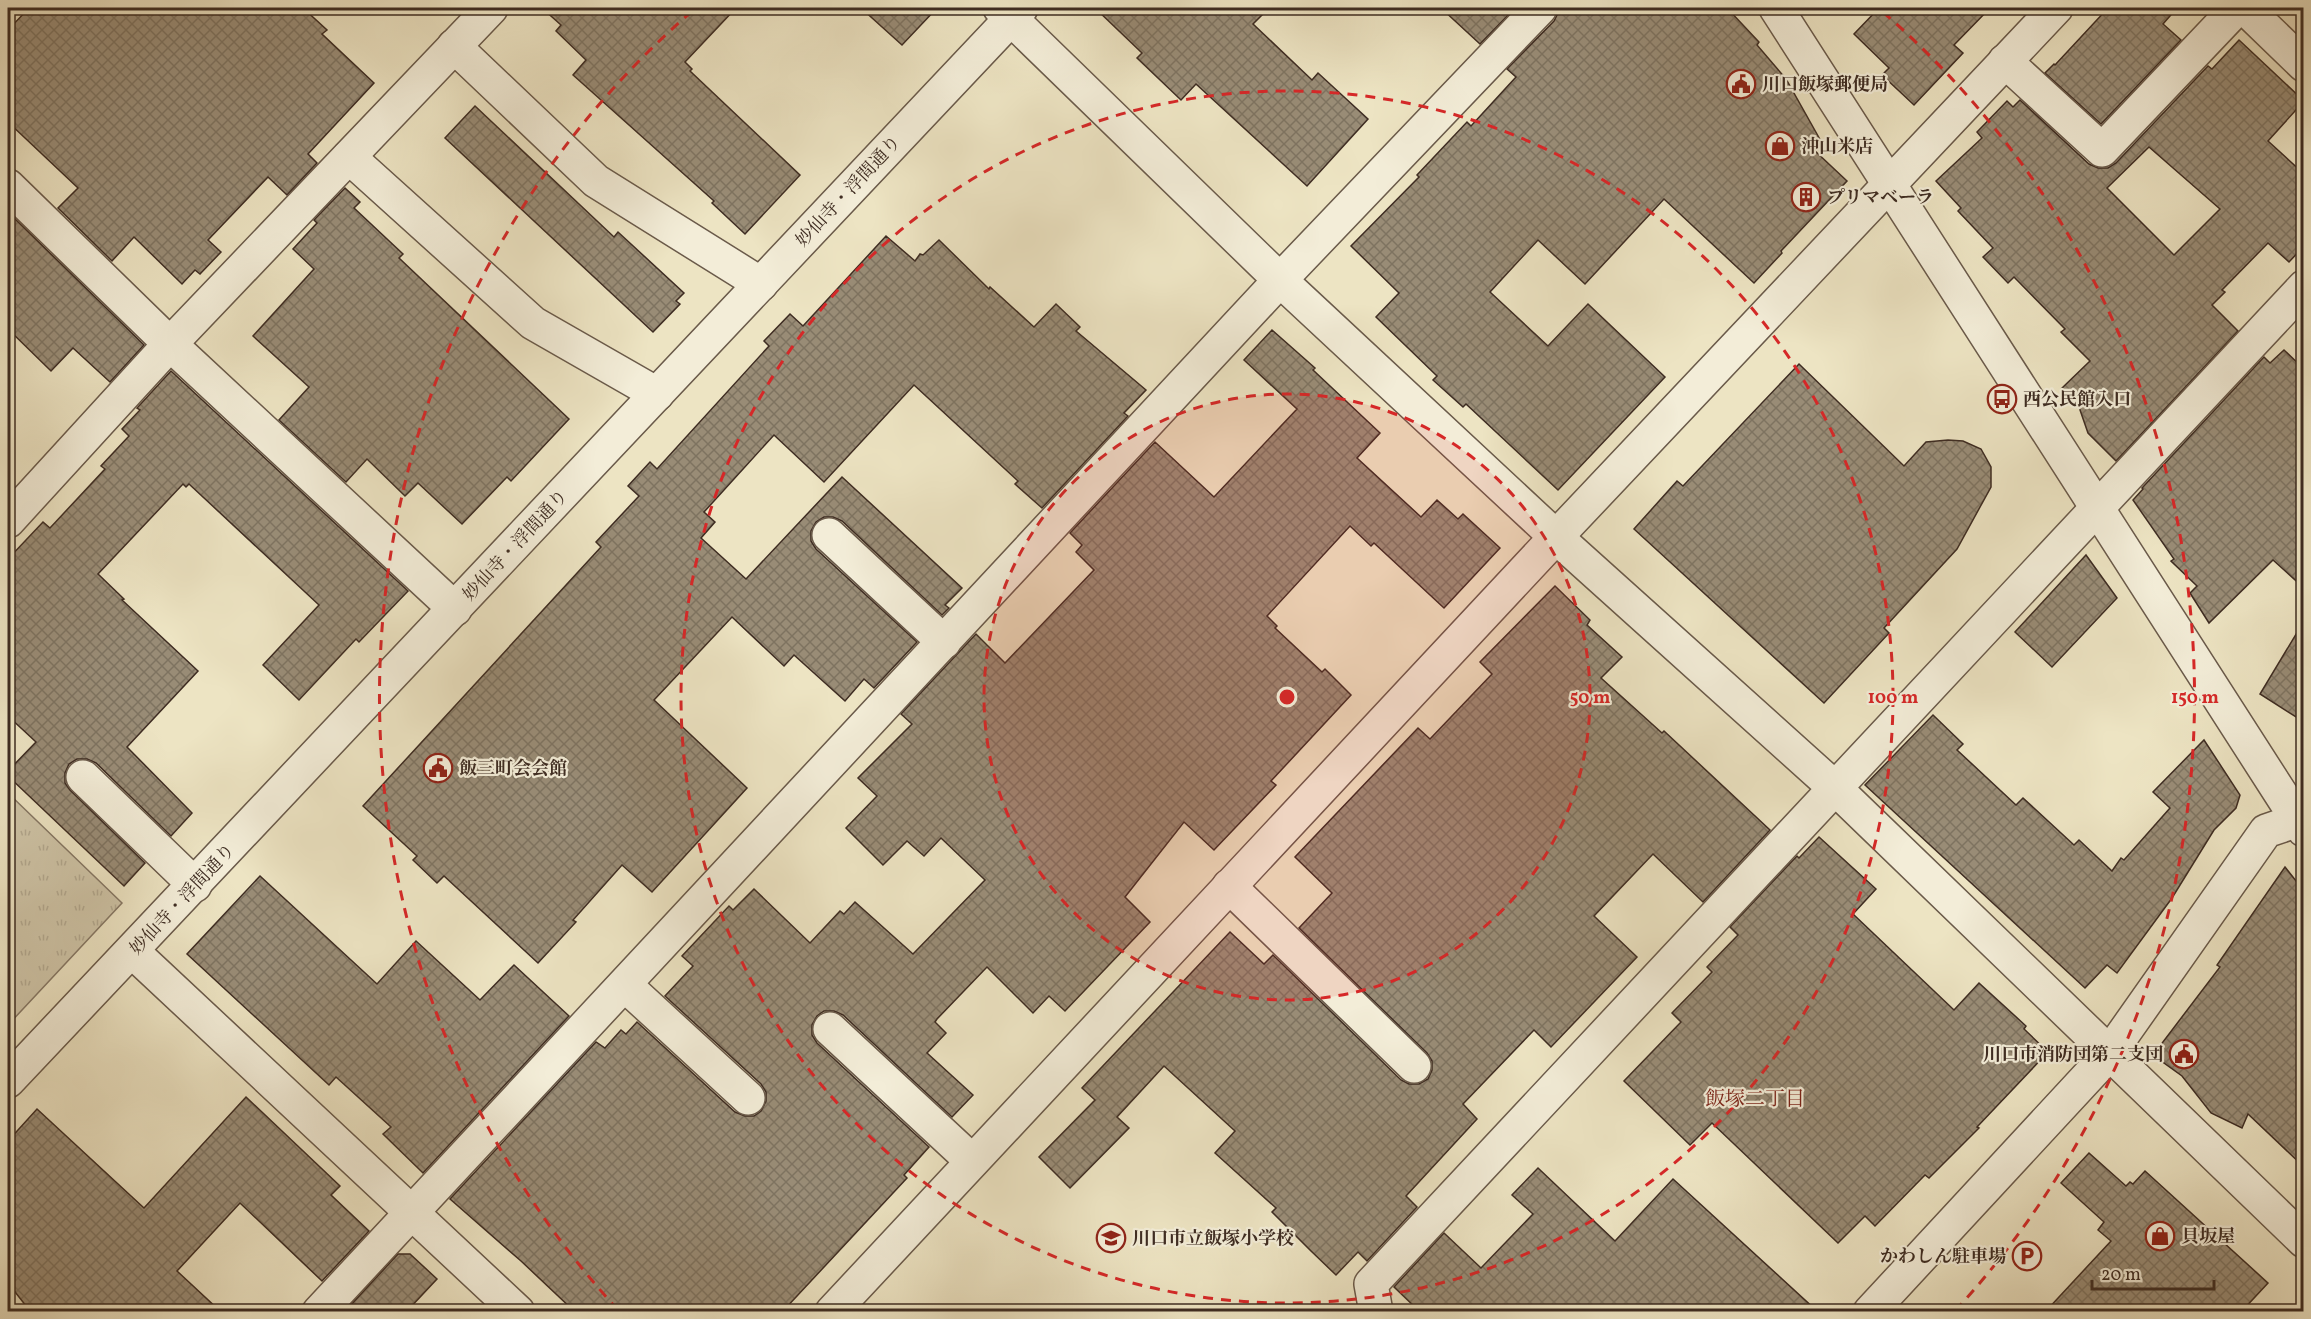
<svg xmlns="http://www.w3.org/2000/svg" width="2311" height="1319" font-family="Vollkorn,'Noto Serif JP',serif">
<defs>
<pattern id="park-tufts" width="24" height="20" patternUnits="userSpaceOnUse" patternTransform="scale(1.5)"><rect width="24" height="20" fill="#cfc5a8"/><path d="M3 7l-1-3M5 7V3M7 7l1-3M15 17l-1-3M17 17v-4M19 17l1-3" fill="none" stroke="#b3a990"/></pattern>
<pattern id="building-cross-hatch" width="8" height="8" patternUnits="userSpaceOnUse" patternTransform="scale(1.5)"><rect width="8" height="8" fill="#998c76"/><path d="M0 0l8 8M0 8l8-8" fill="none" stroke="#7e7360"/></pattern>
</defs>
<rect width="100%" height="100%" fill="#ede4c3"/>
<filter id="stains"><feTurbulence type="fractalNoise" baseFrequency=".00333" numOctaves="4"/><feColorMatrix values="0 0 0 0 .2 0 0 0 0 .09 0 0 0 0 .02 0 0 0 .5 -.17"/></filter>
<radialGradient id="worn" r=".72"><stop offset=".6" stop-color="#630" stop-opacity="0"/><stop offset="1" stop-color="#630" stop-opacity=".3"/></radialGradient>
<!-- park -->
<path fill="url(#park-tufts)" stroke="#867865" stroke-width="1.5" d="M 8,793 L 122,903 L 8,1025 Z"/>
<!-- building -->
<g fill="url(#building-cross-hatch)" stroke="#3e2c22" stroke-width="1.5" fill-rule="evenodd">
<path d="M 29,8 L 303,8 L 327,30 L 322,34 L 374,83 L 308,154 L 317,163 L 287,195 L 268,177 L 208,240 L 221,252 L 200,274 L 195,270 L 182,284 L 134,237 L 112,261 L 58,208 L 78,188 L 8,122 L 8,30 Z"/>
<path d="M 542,8 L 736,8 L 685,62 L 692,69 L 690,71 L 800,175 L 745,234 L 712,203 L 714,201 L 573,75 L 586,60 L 556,31 L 561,25 Z"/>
<path d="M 861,8 L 937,8 L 902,45 Z"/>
<path d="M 1095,8 L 1269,8 L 1253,24 L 1312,80 L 1318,73 L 1368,119 L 1307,186 L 1196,84 L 1181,100 L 1137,58 L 1142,53 Z"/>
<path d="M 1441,8 L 1515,8 L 1480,44 Z"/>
<path d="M 1558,8 L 1727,8 L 1759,42 L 1757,45 L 1786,79 L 1822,143 L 1814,150 L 1847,181 L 1781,251 L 1782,253 L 1754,283 L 1664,199 L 1585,284 L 1538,240 L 1490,292 L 1548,346 L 1588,304 L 1665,377 L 1558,490 L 1466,404 L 1463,407 L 1433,380 L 1437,376 L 1376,317 L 1399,293 L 1351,246 L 1419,177 L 1417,175 L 1467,122 L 1471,126 L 1516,77 L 1507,69 L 1554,21 L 1558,13 Z"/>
<path d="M 1879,8 L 1990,8 L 1954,45 L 1963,53 L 1914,105 L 1882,75 L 1889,68 L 1854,34 Z"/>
<path d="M 2108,8 L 2177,8 L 2163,24 L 2181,40 L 2101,124 L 2045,73 L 2054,64 L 2055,65 Z"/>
<path d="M 2239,40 L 2304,101 L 2268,141 L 2304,174 L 2304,246 L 2289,262 L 2268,243 L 2222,290 L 2225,292 L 2212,305 L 2238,331 L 2116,461 L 2088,433 L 2079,407 L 2061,389 L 2090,361 L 2061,332 L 2065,329 L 2014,277 L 2008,283 L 1983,257 L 1993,248 L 1958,211 L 1961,208 L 1936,181 L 1982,138 L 1977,132 L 2007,101 L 2013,107 L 2020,100 L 2089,164 L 2098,168 L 2108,168 L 2116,163 L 2208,66 L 2212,69 ZM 2149,147 L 2220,209 L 2174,255 L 2107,188 Z"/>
<path d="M 475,106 L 614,237 L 618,232 L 684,293 L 676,301 L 680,304 L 653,332 L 445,138 Z"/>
<path d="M 345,188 L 360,202 L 354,208 L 403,254 L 399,258 L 569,419 L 511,481 L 507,477 L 462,524 L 418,483 L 405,496 L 367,459 L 346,482 L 279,420 L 309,387 L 253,336 L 314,269 L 293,249 L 317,223 L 314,220 Z"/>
<path d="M 8,212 L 144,345 L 110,382 L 73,348 L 51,371 L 8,329 Z"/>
<path d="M 886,236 L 915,261 L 920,254 L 923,255 L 939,240 L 989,289 L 990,287 L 1034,327 L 1056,304 L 1080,327 L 1076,331 L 1146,390 L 1124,413 L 1128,416 L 1042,508 L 1015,484 L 1018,481 L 914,385 L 824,482 L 774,435 L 704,512 L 715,522 L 701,538 L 746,579 L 842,477 L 962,588 L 945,605 L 949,608 L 942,615 L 842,521 L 833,517 L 824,517 L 816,522 L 811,531 L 811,541 L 816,549 L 917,642 L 874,688 L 864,679 L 845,701 L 794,655 L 784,666 L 732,617 L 654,700 L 747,788 L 652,892 L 622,865 L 573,920 L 576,922 L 538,963 L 444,876 L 437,883 L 413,860 L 417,856 L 363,806 L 601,547 L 596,542 L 639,496 L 628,486 L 650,462 L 657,469 L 769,346 L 764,341 L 790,314 L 803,326 Z"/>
<path d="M 1272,330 L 1315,368 L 1313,370 L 1380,433 L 1357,458 L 1421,517 L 1437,500 L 1458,519 L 1463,514 L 1500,548 L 1444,608 L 1374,543 L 1371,546 L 1350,526 L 1267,616 L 1277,626 L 1275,628 L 1322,672 L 1325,669 L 1351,695 L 1271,781 L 1276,785 L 1214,850 L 1184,822 L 1125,897 L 1150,922 L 1065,1011 L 1049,996 L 1033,1013 L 987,967 L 937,1019 L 935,1022 L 946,1033 L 927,1053 L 973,1095 L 952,1117 L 843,1015 L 834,1011 L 824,1011 L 817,1016 L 812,1025 L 812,1035 L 817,1043 L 929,1147 L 904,1175 L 907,1178 L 783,1311 L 574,1311 L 521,1261 L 450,1199 L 596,1042 L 605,1048 L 621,1030 L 626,1034 L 637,1022 L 735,1112 L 745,1116 L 754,1116 L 761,1111 L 766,1101 L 766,1092 L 761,1084 L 665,996 L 693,966 L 682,956 L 729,906 L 733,910 L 754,889 L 810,943 L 840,911 L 844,914 L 855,902 L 913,954 L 985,880 L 941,838 L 924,856 L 907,841 L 883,865 L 846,828 L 877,796 L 858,778 L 912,724 L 901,714 L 976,634 L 1005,663 L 1094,570 L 1076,552 L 1082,545 L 1070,533 L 1155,442 L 1214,497 L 1297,409 L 1244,360 Z"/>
<path d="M 2284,350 L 2304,369 L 2304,588 L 2273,560 L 2209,623 L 2190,593 L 2197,586 L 2171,561 L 2174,559 L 2133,500 L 2143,489 L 2142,488 L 2264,357 L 2270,363 Z"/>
<path d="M 1799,364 L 1904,466 L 1926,442 L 1948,440 L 1963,441 L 1981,449 L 1991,467 L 1991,487 L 1957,549 L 1884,628 L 1889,633 L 1824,703 L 1634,529 L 1677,481 L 1683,486 Z"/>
<path d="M 171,371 L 408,591 L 359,642 L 356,639 L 299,700 L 263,665 L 319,605 L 189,484 L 186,487 L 183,484 L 98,574 L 124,599 L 122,600 L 198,671 L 127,747 L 192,813 L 171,836 L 96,763 L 87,759 L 77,759 L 69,764 L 65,773 L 65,783 L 70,790 L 145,863 L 124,886 L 8,776 L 8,771 L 36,742 L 8,716 L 8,559 L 43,522 L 50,528 L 105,469 L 101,466 L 129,436 L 122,429 L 140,410 L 137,408 Z"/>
<path d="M 2086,555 L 2117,598 L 2052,667 L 2015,632 Z"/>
<path d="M 1555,586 L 1590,620 L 1587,625 L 1622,657 L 1601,678 L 1662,733 L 1664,731 L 1770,830 L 1703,902 L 1653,854 L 1594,916 L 1637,957 L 1551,1047 L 1534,1030 L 1463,1104 L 1477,1119 L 1406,1196 L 1417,1207 L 1367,1261 L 1358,1252 L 1336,1275 L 1311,1251 L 1272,1212 L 1276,1208 L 1215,1153 L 1235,1131 L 1164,1066 L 1117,1117 L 1129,1128 L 1070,1188 L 1039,1157 L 1095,1100 L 1082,1088 L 1230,932 L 1264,964 L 1273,955 L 1401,1080 L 1409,1084 L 1419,1084 L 1428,1079 L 1432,1070 L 1432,1061 L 1427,1053 L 1299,928 L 1332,893 L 1295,857 L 1418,728 L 1430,739 L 1492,674 L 1480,662 Z"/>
<path d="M 2304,621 L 2304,722 L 2260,694 Z"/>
<path d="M 1933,715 L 1963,744 L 1957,750 L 2016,805 L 2023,798 L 2074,845 L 2079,840 L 2112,871 L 2121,858 L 2124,860 L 2170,808 L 2153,792 L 2204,740 L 2240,795 L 2236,808 L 2214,830 L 2172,898 L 2117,973 L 2107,965 L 2085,988 L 1865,785 Z"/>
<path d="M 1819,837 L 1876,889 L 1853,914 L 1954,1010 L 1979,983 L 2026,1026 L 2024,1029 L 2048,1052 L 1977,1127 L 1979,1128 L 1929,1178 L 1925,1175 L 1875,1226 L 1865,1216 L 1838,1243 L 1712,1123 L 1690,1145 L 1624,1081 L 1681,1022 L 1672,1013 L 1712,972 L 1707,967 L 1738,935 L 1730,927 L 1797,856 L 1799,858 Z"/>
<path d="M 2285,867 L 2304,891 L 2304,1167 L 2248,1114 L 2242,1128 L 2211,1113 L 2182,1076 L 2153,1055 L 2220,967 L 2217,965 Z"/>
<path d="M 260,876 L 377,984 L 416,941 L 480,1000 L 514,965 L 569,1016 L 423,1173 L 383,1134 L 391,1127 L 336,1077 L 329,1085 L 187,954 Z"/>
<path d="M 246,1097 L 340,1186 L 331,1195 L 369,1231 L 322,1281 L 240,1203 L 177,1271 L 220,1311 L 30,1311 L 8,1283 L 8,1141 L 37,1109 L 144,1208 Z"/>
<path d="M 2089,1153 L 2126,1186 L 2130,1182 L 2133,1184 L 2145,1171 L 2268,1283 L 2242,1311 L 2046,1311 L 2111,1241 L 2098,1230 L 2104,1222 L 2061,1183 Z"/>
<path d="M 1538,1168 L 1615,1241 L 1673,1179 L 1817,1311 L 1419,1311 L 1394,1287 L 1444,1233 L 1481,1268 L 1533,1214 L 1512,1195 Z"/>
<path d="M 398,1254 L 410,1254 L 437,1279 L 407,1311 L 354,1311 L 349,1307 Z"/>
</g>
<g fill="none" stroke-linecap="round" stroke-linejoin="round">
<!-- minor casing -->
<g stroke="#6a5a4a" stroke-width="36">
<g id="minor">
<path d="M 1000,8 L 1280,280 L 1556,537 L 1835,788 L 2304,1241"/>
<path d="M 1776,8 L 2304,830"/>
<path d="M 2245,8 L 2304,65"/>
<path d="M 454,46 L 596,181 L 761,284"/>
<path d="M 2005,61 L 2102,150 L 2237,8"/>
<path d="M 349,157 L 533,323 L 657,394"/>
<path d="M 8,186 L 170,344 L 455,609"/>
<path d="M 8,521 L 170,344 L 491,8"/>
<path d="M 829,535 L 944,642"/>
<path d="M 83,777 L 195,885"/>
<path d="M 1229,886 L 1414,1066"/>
<path d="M 132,951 L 518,1312"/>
<path d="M 625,985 L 748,1098"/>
<path d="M 830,1029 L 972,1161"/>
<path d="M 8,1081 L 1021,8"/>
<path d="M 319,1312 L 1280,280 L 1540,8"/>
<path d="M 832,1312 L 1556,537 L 2056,8"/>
<path d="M 1376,1312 L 1371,1284 L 2304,287"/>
<path d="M 1870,1312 L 2109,1054 L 2266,831 L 2304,818"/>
</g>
</g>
<!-- minor -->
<use href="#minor" stroke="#f3edd8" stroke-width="33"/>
</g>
<!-- distance rings -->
<circle cx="1287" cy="697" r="303" fill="#d62828" fill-opacity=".12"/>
<g fill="none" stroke="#d62828" stroke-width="3" stroke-dasharray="10 8">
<circle cx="1287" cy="697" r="303"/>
<circle cx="1287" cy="697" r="606"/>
<path d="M618 1310A908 908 0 0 1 691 12M1883 12A908 908 0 0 1 1956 1310"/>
</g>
<!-- icons -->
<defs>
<g id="civic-ring" transform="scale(1.5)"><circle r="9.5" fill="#f3edd8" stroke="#8f2418" stroke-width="1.5"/><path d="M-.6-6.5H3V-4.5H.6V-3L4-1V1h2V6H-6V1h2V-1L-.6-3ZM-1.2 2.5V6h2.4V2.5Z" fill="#8f2418"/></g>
<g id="shop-ring" transform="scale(1.5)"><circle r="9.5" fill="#f3edd8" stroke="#8f2418" stroke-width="1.5"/><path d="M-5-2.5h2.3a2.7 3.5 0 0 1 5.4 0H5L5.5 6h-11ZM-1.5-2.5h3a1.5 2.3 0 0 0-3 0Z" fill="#8f2418"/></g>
<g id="building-ring" transform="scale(1.5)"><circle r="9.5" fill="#f3edd8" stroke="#8f2418" stroke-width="1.5"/><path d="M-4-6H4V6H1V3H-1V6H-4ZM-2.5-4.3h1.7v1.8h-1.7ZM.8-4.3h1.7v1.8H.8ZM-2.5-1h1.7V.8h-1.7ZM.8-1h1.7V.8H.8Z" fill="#8f2418"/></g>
<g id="bus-ring" transform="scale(1.5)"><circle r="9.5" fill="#f3edd8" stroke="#8f2418" stroke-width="1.5"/><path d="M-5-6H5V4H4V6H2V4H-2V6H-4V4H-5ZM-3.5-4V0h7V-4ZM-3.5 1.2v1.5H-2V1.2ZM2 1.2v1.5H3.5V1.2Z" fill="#8f2418"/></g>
<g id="school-ring" transform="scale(1.5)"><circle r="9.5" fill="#f3edd8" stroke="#8f2418" stroke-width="1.5"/><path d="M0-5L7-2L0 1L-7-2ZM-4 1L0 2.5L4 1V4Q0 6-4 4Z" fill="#8f2418"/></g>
<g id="parking-ring" transform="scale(1.5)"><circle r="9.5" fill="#f3edd8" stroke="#8f2418" stroke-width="1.5"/><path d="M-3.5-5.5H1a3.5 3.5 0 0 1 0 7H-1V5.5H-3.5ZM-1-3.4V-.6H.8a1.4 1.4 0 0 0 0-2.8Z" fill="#8f2418"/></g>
</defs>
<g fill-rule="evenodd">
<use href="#civic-ring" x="1741" y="84"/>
<use href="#shop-ring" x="1780" y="146"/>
<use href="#building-ring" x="1806" y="197"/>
<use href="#bus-ring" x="2002" y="399"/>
<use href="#civic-ring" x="438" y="768"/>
<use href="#civic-ring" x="2184" y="1054"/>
<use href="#shop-ring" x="2160" y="1236"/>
<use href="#school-ring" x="1111" y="1238"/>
<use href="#parking-ring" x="2027" y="1256"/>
</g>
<g text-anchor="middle" stroke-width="4.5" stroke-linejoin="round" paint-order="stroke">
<!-- poi labels -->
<g font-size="18" font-weight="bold" fill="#3e2c22" stroke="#f3edd8" text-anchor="start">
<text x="1762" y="90">川口飯塚郵便局</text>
<text x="1801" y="152">沖山米店</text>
<text x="1827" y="203">プリマベーラ</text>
<text x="2023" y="405">西公民館入口</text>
<text x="459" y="774">飯三町会会館</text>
<text x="2163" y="1060" text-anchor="end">川口市消防団第二支団</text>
<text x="2181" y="1242">貝坂屋</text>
<text x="1132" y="1244">川口市立飯塚小学校</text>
<text x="2006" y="1262" text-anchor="end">かわしん駐車場</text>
</g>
<!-- street labels -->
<g font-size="18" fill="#3e2c22" stroke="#f3edd8">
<text transform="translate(848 191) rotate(-47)" y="6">妙仙寺・浮間通り</text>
<text transform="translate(515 545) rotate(-47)" y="6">妙仙寺・浮間通り</text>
<text transform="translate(182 899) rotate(-47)" y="6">妙仙寺・浮間通り</text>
</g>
<!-- neighbourhood labels -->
<g font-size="20" fill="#7a1f14" stroke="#f3edd8">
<text x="1755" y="1105">飯塚二丁目</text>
</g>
</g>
<circle cx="1287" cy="697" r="9" fill="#d62828" stroke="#f3edd8" stroke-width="3"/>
<g font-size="18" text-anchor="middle" font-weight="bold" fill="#d62828" stroke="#f3edd8" stroke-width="4.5" stroke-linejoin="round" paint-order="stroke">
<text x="1590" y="703">50 m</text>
<text x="1893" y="703">100 m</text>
<text x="2195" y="703">150 m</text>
</g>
<!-- margin -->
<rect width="2311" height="1319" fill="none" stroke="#ede4c3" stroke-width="30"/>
<rect x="9" y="9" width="2293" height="1301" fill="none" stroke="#3e2c22" stroke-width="3"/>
<rect x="15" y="15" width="2281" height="1289" fill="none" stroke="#3e2c22" stroke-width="1.5"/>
<!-- scale -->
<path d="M2092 1280v9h122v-9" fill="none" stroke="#3e2c22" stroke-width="3"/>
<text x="2101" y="1280" font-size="18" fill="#3e2c22" stroke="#f3edd8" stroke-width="4.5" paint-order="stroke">20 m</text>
<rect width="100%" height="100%" filter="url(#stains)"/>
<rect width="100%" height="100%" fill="url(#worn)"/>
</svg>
